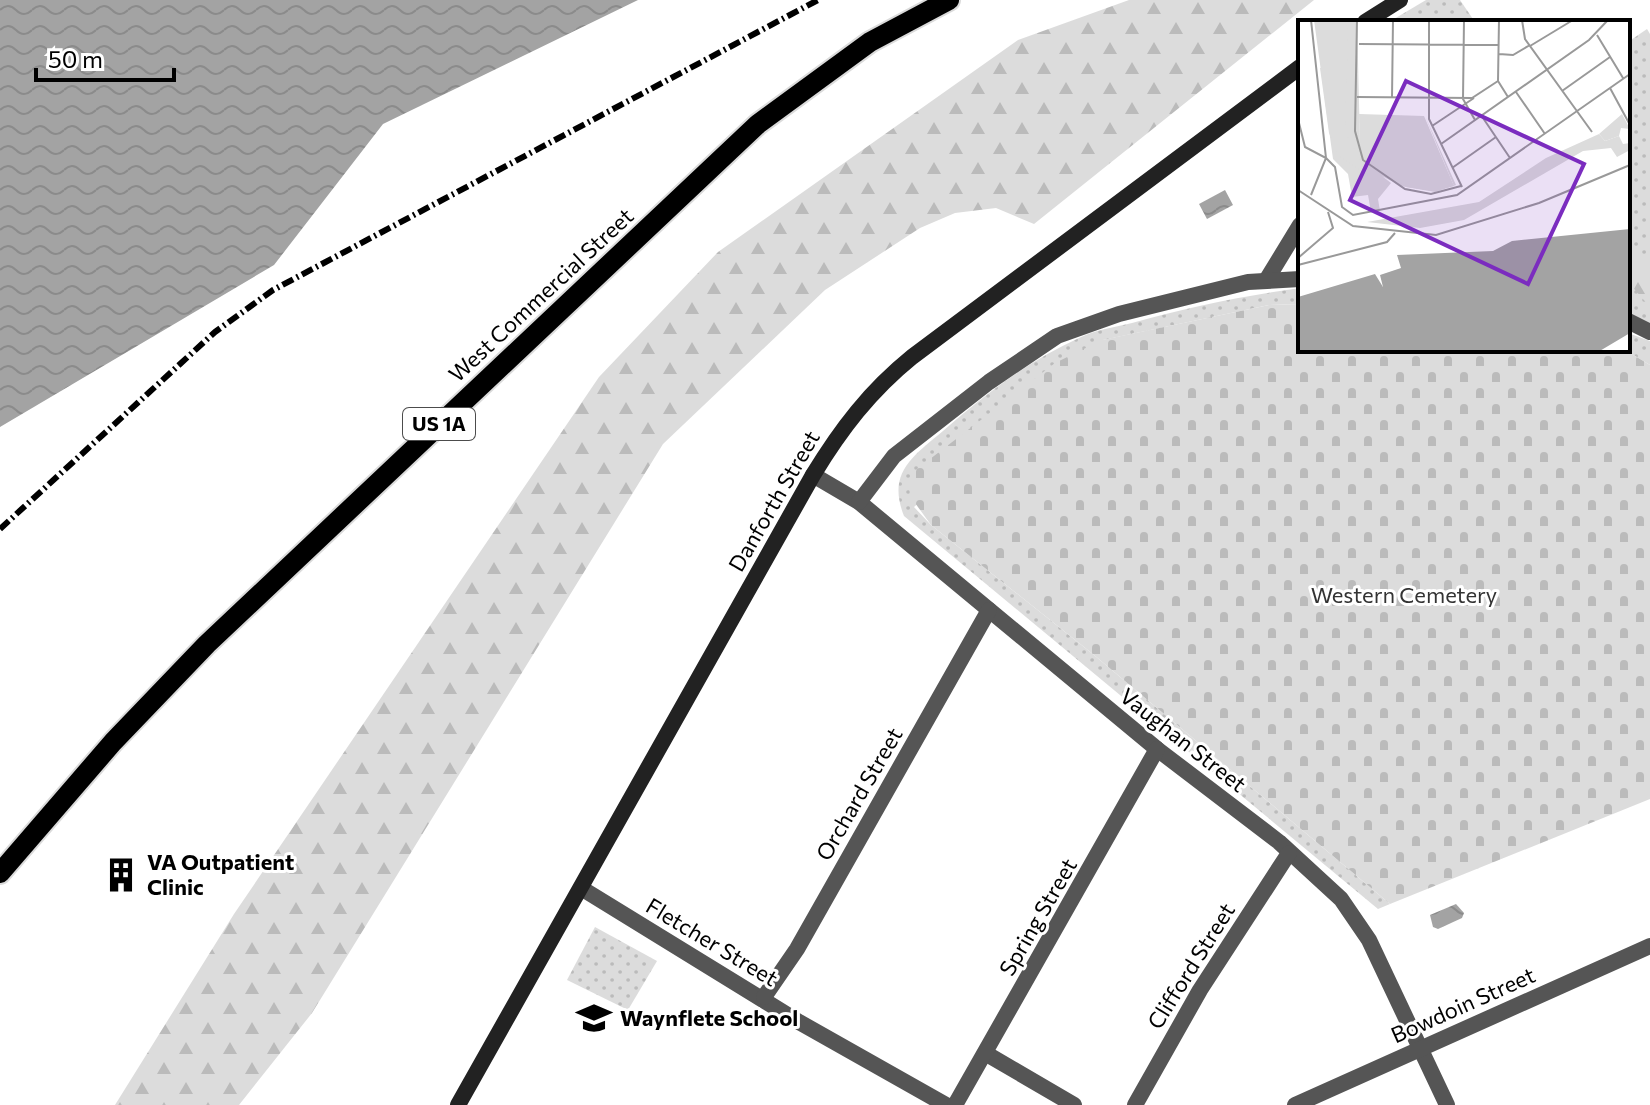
<svg xmlns="http://www.w3.org/2000/svg" width="1650" height="1105" font-family="Commissioner,sans-serif">
<defs>
<pattern id="green-dots" width="8" height="8" patternUnits="userSpaceOnUse" patternTransform="scale(2)"><rect width="8" height="8" fill="#dcdcdc"/><path d="M2 2h.1M6 6h.1" fill="none" stroke="#bbb" stroke-width="1.8" stroke-linecap="round"/></pattern>
<pattern id="forest-firs" width="22" height="20" patternUnits="userSpaceOnUse" patternTransform="scale(2)"><rect width="22" height="20" fill="#dcdcdc"/><path d="M5 1l3.5 6h-7zM16 11l3.5 6h-7z" fill="#bbb"/></pattern>
<pattern id="cemetery-stones" width="16" height="16" patternUnits="userSpaceOnUse" patternTransform="scale(2)"><rect width="16" height="16" fill="#dcdcdc"/><path d="M2 7V4a2 2 0 0 1 4 0v3zM10 15v-3a2 2 0 0 1 4 0v3z" fill="#bbb"/></pattern>
<pattern id="water-waves" width="16" height="10" patternUnits="userSpaceOnUse" patternTransform="scale(2)"><rect width="16" height="10" fill="#a3a3a3"/><path d="M0 5q4-4 8 0t8 0" fill="none" stroke="#8b8b8b"/></pattern>
</defs>
<rect width="100%" height="100%" fill="#fff"/>
<!-- green -->
<g fill="url(#green-dots)">
<path d="M 1426,0 L 1460,0 L 1475,22 L 1389,22 Z"/>
<path d="M 1647,29 L 1650,34 L 1650,332 L 1628,321 L 1628,42 Z"/>
<path d="M 1300,288 L 1300,304 L 1269,305 L 1103,340 L 914,507 L 931,525 L 1094,655 L 1390,904 L 1378,909 L 904,516 C 887,473 912,457 943,431 C 984,395 1028,361 1079,338 C 1095,330 1115,327 1132,323 C 1188,307 1243,296 1300,288 Z"/>
<path d="M 1628,333 L 1650,341 L 1650,365 L 1625,350 Z"/>
<path d="M 595,927 L 657,961 L 628,1010 L 567,980 Z"/>
</g>
<!-- forest -->
<g fill="url(#forest-firs)">
<path d="M 1129,0 L 1314,0 L 1034,224 L 996,208 L 955,213 L 920,228 L 825,290 L 663,444 L 312,1013 L 239,1105 L 115,1105 L 234,914 L 599,377 L 718,252 L 1018,40 Z"/>
<path d="M 1628,254 L 1650,255 L 1650,307 L 1628,282 Z"/>
</g>
<!-- cemetery -->
<path fill="url(#cemetery-stones)" d="M 1300,304 L 1300,350 L 1625,350 L 1650,365 L 1650,799 L 1390,904 L 1094,655 L 931,525 L 910,496 L 909,482 L 917,469 L 1055,363 L 1102,340 L 1269,305 Z"/>
<!-- water -->
<g fill="url(#water-waves)">
<path d="M 0,0 L 638,0 L 383,124 L 274,265 L 0,427 Z"/>
<path d="M 1225,190 L 1233,205 L 1207,219 L 1199,204 Z"/>
<path d="M 1456,904 L 1464,913 L 1462,918 L 1438,929 L 1433,927 L 1430,915 Z"/>
</g>
<g fill="none" stroke-linecap="round" stroke-linejoin="round">
<!-- primary casing -->
<g stroke="#dbdbdb" stroke-width="24">
<path id="primary" d="M 0,873 L 113,742 L 207,644 L 758,124 L 870,42 L 949,0"/>
</g>
<!-- street -->
<g stroke="#555" stroke-width="16">
<path d="M 1267,279 L 1300,225"/>
<path d="M 1628,321 L 1650,332"/>
<path d="M 813,475 L 859,502 L 1157,749 L 1279,842 L 1341,899 L 1369,940 L 1447,1105"/>
<path d="M 859,502 L 894,456 L 989,382 L 1057,336 L 1119,314 L 1248,282 L 1300,279"/>
<path d="M 581,888 L 799,1022 L 946,1105"/>
<path d="M 764,997 L 797,949 L 989,610"/>
<path d="M 985,1053 L 1074,1105"/>
<path d="M 955,1105 L 1157,749"/>
<path d="M 1135,1105 L 1200,990 L 1289,853"/>
<path d="M 1295,1105 L 1650,946"/>
</g>
<!-- secondary -->
<g stroke="#222" stroke-width="16">
<path d="M 1365,22 L 1400,0"/>
<path d="M 458,1105 L 813,475 C 841,429 870,391 912,357 L 1300,67"/>
</g>
<!-- primary -->
<use href="#primary" stroke="#000" stroke-width="20"/>
<!-- rail -->
<path stroke="#000" stroke-width="6" stroke-dasharray="12 4 2 4" stroke-linecap="butt" d="M 0,529 L 215,332 L 273,290 L 818,0"/>
</g>
<!-- icons -->
<defs>
<g id="building-bare" transform="scale(2.76)"><path d="M-4-6H4V6H1V3H-1V6H-4ZM-2.5-4.3h1.7v1.8h-1.7ZM.8-4.3h1.7v1.8H.8ZM-2.5-1h1.7V.8h-1.7ZM.8-1h1.7V.8H.8Z" fill="#000" stroke="#fff" stroke-width="2.5" paint-order="stroke"/></g>
<g id="school-bare" transform="scale(2.76)"><path d="M0-5L7-2L0 1L-7-2ZM-4 1L0 2.5L4 1V4Q0 6-4 4Z" fill="#000" stroke="#fff" stroke-width="2.5" paint-order="stroke"/></g>
</defs>
<g fill-rule="evenodd">
<use href="#building-bare" x="121" y="875"/>
<use href="#school-bare" x="594" y="1018"/>
</g>
<g text-anchor="middle" stroke-width="6" stroke-linejoin="round" paint-order="stroke">
<!-- shield labels -->
<rect fill="#fff" stroke="#4c4c4c" stroke-width="2" x="403" y="408" width="72" height="32" rx="6"/>
<g font-size="20" font-weight="bold" fill="#000">
<text x="439" y="431">US 1A</text>
</g>
<!-- street labels -->
<g font-size="22" fill="#000" stroke="#fff">
<text transform="translate(541 295) rotate(-43)" y="8">West Commercial Street</text>
<text transform="translate(774 501) rotate(-60)" y="8">Danforth Street</text>
<text transform="translate(1183 740) rotate(38)" y="8">Vaughan Street</text>
<text transform="translate(859 794) rotate(-60)" y="8">Orchard Street</text>
<text transform="translate(1038 917) rotate(-60)" y="8">Spring Street</text>
<text transform="translate(712 942) rotate(31)" y="8">Fletcher Street</text>
<text transform="translate(1191 966) rotate(-58)" y="8">Clifford Street</text>
<text transform="translate(1463 1005) rotate(-24)" y="8">Bowdoin Street</text>
</g>
<!-- park labels -->
<g font-size="22" fill="#333" stroke="#fff">
<text x="1404" y="603">Western Cemetery</text>
</g>
<!-- poi labels -->
<g font-size="22" font-weight="bold" fill="#000" stroke="#fff" text-anchor="start">
<text x="147" y="870">VA Outpatient<tspan x="147" dy="25">Clinic</tspan></text>
<text x="620" y="1026">Waynflete School</text>
</g>
</g>
<!-- overview -->
<g transform="translate(1298 20)">
<rect width="332" height="332" fill="#fff"/>
<path d="M 16,0 L 59,0 L 62,123 L 156,166 L 127,96 L 158,165 L 137,172 L 103,166 L 84,156 L 93,163 L 80,179 L 82,191 L 73,192 L 70,175 L 54,177 L 50,154 L 35,139 ZM 324,94 L 332,109 L 323,108 L 321,116 L 307,121 L 301,114 Z" fill="#dcdcdc"/>
<path d="M 26,0 L 47,0 L 50,9 L 47,112 L 71,156 L 41,136 L 31,113 L 22,48 L 34,47 L 35,37 ZM 301,114 L 307,121 L 321,116 L 325,124 L 332,123 L 332,130 L 319,137 L 313,128 L 285,131 L 166,200 L 122,208 L 69,202 L 181,182 L 248,138 Z" fill="#dcdcdc"/>
<path d="M 61,94 L 126,96 L 156,166 L 135,171 L 108,167 L 72,144 L 62,123 Z" fill="#dcdcdc"/>
<path d="M 332,209 L 332,313 L 300,332 L 0,332 L 0,277 L 77,254 L 85,267 L 82,255 L 103,248 L 99,235 L 195,231 L 214,221 Z" fill="#a3a3a3"/>
<path fill="none" stroke="#999" stroke-width="2" d="M 13,0 L 28,138 L 37,147 L 44,187 L 55,195 L 159,175 L 332,54M 59,0 L 57,111 L 65,140 L 107,169 L 133,174 L 163,166M 131,0 L 131,99 L 164,167M 166,0 L 165,79 L 177,100M 201,0 L 200,61 L 210,77M 224,0 L 227,19 L 294,112M 299,15 L 325,58M 61,24 L 200,25M 232,26 L 275,0M 201,34 L 215,35 L 232,25M 312,68 L 332,105M 264,71 L 312,37M 218,72 L 247,114M 59,77 L 174,78 L 200,61M 94,78 L 95,0M 183,95 L 212,138M 0,99 L 7,127 L 28,138 L 13,175M 134,106 L 176,78M 143,124 L 291,20 L 310,0M 154,148 L 198,117M 0,170 L 55,206 L 138,215 L 241,183 L 332,145M 0,238 L 35,208 L 30,192M 0,245 L 89,222 L 97,213"/>
<path fill="#7b2cbf" fill-opacity="0.15" stroke="#7b2cbf" stroke-width="4" d="M 108,61 L 286,144 L 230,264 L 52,180 Z"/>
<rect width="332" height="332" fill="none" stroke="#000" stroke-width="4"/>
</g>
<!-- scale -->
<path d="M36 68v12h138v-12" fill="none" stroke="#000000" stroke-width="4"/>
<text x="48" y="68" font-size="24" fill="#000000" stroke="#ffffff" stroke-width="6" paint-order="stroke">50 m</text>
</svg>
